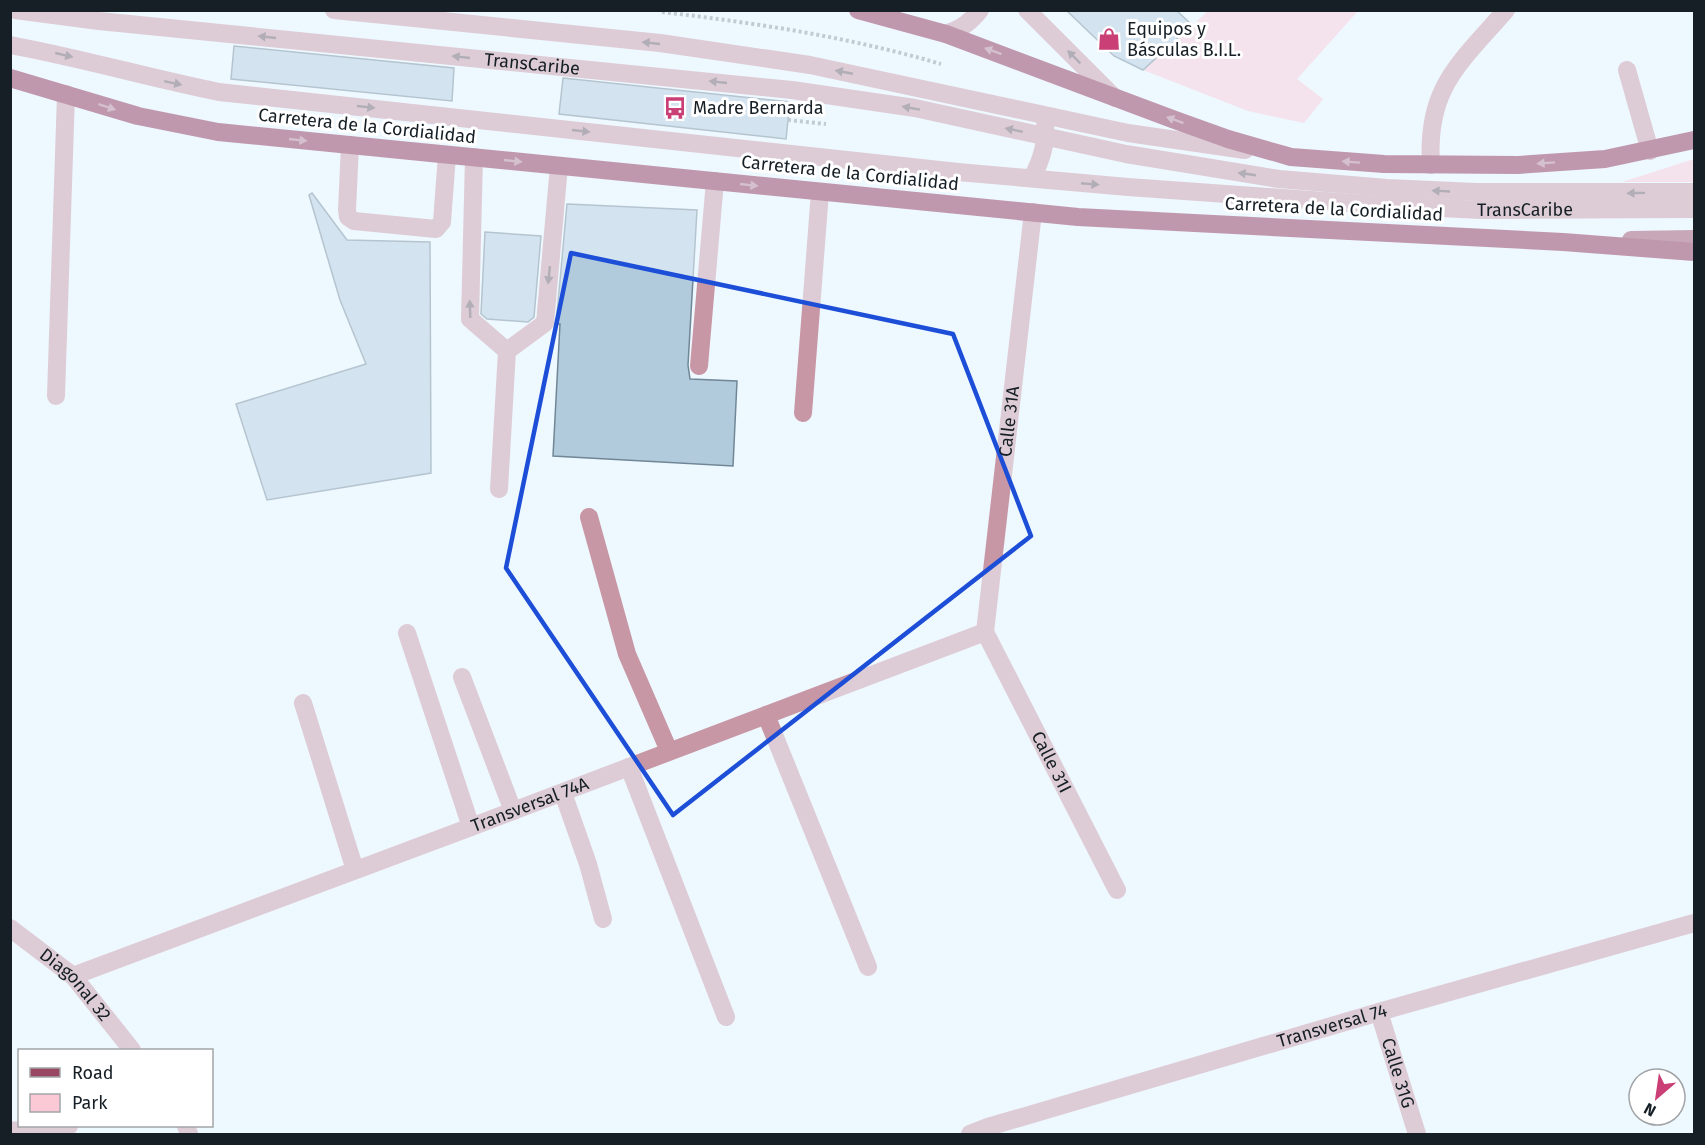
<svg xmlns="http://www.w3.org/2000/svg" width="1705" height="1145" font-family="'Fira Sans',sans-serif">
<rect width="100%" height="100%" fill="#eef8ff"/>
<!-- green -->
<g fill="#fbc9d6">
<path d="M 1208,11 L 1358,11 L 1297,79 L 1323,99 L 1304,123 L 1248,111 L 1143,70 Z"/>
<path d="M 1694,159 L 1694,182 L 1622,182 Z"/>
</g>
<!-- building -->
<g fill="#b2cbdc" stroke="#708797" stroke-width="1.5">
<path d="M 1066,10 L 1176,10 L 1192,25 L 1143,70 L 1114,56 Z"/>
<path d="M 234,46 L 454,68 L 452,101 L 231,79 Z"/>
<path d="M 563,78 L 790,102 L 786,139 L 559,114 Z"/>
<path d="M 312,193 L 347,240 L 430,242 L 431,473 L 267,500 L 236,404 L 366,364 L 340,300 L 309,195 Z"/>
<path d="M 567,204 L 697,210 L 688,365 L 690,379 L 737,381 L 733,466 L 553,456 L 560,324 L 556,324 Z"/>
<path d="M 485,232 L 541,236 L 534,317 L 528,322 L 487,319 L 481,314 Z"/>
</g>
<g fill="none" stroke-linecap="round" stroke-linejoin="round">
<!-- path -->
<g stroke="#8b959c" stroke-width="4" stroke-dasharray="3 3" stroke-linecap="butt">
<path d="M 662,12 C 756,23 849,37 941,64"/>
<path d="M 788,120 L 826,124"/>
</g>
<!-- minor -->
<g stroke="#c897a5" stroke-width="18">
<path id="s1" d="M 15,10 L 99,21 L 792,90 L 915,108 L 1126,154 L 1279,179 L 1387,188 L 1476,192 L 1694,192"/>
<path d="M 334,10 L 660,43 L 810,65 L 1128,133 L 1245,150"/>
<path d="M 1027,10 L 1115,98"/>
<path d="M 946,34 C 960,29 970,23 980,10"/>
<path id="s2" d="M 10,45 C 81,58 149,78 219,92 L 958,172 L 1128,187 L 1380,205 L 1481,210 L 1694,209"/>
<path d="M 1627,70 L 1650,151"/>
<path d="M 350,145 L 347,210 L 348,217 L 354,221 L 436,229 L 442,222 L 447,155"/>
<path d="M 474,157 L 470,319 L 507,351"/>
<path d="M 1431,165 C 1426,88 1459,64 1506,10"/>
<path d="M 1032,178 C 1041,161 1047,144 1045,125"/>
<path d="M 699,366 L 715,181"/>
<path d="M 56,396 L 66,94"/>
<path d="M 803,413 L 820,192"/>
<path d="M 499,489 L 507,351 L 545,323 L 559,166"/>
<path d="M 589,517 L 627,654 L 669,751"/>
<path id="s3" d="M 985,632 L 1033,212"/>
<path id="s4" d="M 985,632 L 1117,890"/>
<path d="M 407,633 L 471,827"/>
<path d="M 462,677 L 513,811"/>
<path d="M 303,703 L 355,870"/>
<path d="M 766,715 L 868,967"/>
<path d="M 629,767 L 726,1017"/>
<path d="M 563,793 L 588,864 L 603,919"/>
<path id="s5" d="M 10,928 L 73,976 L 132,1050"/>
<path id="s6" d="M 73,976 L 471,827 L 985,632"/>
<path id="s7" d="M 1379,1012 L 1417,1134"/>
<path d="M 186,1126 L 189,1134"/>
<path d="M 10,1131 L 69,1126"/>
<path id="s8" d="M 970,1134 L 988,1127 L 1379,1012 L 1694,923"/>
</g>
<!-- major -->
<path stroke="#994662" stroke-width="18" d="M 1631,240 L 1694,239"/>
<!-- highway -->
<g stroke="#85254b" stroke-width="18">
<path d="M 858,10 L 946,34 L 1175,120 L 1228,139 L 1291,157 L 1384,164 L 1518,165 L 1605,159 L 1694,140"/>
<path d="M 10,78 L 138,116 L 218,132 L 1078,217 L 1563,242 L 1694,252"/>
</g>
</g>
<!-- one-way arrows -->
<defs><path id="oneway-solid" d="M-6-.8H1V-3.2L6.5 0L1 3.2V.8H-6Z" transform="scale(1.5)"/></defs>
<g fill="#66555f">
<use href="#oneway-solid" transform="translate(267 37) rotate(-174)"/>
<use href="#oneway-solid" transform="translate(651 43) rotate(-174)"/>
<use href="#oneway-solid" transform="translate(64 55) rotate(13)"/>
<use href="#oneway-solid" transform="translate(461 57) rotate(-174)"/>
<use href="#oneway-solid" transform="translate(1074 57) rotate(-135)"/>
<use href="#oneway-solid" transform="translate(844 72) rotate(-169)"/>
<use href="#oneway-solid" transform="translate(718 82) rotate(-174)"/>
<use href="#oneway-solid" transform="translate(173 83) rotate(12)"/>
<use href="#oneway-solid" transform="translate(366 107) rotate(6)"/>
<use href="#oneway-solid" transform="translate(911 108) rotate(-170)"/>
<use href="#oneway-solid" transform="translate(1014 130) rotate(-168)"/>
<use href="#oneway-solid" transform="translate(581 131) rotate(6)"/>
<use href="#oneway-solid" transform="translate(1247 174) rotate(-172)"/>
<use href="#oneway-solid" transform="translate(1090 184) rotate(5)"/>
<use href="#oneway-solid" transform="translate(1441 191) rotate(-177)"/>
<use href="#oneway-solid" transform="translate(1636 193) rotate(179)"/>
<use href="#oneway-solid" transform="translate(549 275) rotate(96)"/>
<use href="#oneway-solid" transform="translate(470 309) rotate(-92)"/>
</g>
<g fill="#b67c93">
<use href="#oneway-solid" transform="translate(993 51) rotate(-160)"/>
<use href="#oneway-solid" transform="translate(107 107) rotate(18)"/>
<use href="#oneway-solid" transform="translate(1175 120) rotate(-160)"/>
<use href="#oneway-solid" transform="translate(298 140) rotate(6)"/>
<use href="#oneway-solid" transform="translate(513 161) rotate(6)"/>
<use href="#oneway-solid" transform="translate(1351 162) rotate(-176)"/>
<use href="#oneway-solid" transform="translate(1546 163) rotate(176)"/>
<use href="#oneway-solid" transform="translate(749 185) rotate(6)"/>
</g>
<!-- marked area -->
<path d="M0 0H1705V1145H0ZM 571,253 L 953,334 L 1031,536 L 673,815 L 506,568 Z" fill="#eef8ff" fill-opacity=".55" fill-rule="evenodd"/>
<path fill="none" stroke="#1d4ed8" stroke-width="4.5" stroke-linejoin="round" d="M 571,253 L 953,334 L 1031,536 L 673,815 L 506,568 Z"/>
<!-- icons -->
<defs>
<g id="shop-bare" transform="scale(1.8)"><path d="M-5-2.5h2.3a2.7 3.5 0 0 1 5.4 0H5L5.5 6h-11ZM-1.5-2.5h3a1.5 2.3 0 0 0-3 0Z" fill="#ca3f75" stroke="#fff" stroke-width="2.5" paint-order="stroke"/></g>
<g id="bus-bare" transform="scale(1.8)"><path d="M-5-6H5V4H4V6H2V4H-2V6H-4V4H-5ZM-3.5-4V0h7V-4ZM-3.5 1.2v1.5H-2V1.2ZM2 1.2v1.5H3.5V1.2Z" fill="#ca3f75" stroke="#fff" stroke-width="2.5" paint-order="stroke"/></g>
</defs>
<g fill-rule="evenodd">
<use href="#shop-bare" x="1109" y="39"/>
<use href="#bus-bare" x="675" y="108"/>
</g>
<g text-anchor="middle" stroke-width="6" stroke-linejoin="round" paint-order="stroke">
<!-- poi labels -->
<g font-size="18" fill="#161f25" stroke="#fff" text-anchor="start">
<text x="1127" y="35">Equipos y<tspan x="1127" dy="21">Básculas B.I.L.</tspan></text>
<text x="693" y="114">Madre Bernarda</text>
</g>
<!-- street labels -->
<g font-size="18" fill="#161f25" stroke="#fff">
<text dy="6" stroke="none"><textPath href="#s1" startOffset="520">TransCaribe</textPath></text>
<text transform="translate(367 126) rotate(6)" y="6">Carretera de la Cordialidad</text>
<text transform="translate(850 173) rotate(6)" y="6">Carretera de la Cordialidad</text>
<text transform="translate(1334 209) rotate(3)" y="6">Carretera de la Cordialidad</text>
<text dy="6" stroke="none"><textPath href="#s2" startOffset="1526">TransCaribe</textPath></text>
<text dy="6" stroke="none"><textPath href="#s3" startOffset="212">Calle 31A</textPath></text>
<text dy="6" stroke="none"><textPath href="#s4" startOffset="146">Calle 31I</textPath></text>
<text dy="6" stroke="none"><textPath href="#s6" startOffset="488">Transversal 74A</textPath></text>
<text dy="6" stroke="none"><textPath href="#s5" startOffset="87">Diagonal 32</textPath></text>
<text dy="6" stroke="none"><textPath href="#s8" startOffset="378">Transversal 74</textPath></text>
<text dy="6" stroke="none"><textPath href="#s7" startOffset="64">Calle 31G</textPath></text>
</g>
</g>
<!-- border -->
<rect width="1705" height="1145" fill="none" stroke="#161f25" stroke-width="24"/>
<!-- legend -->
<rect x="18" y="1049" width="195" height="78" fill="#ffffff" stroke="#a2a5a8" stroke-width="1.5"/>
<rect x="30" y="1068" width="30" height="9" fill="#994662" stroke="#a2a5a8" stroke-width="1.5"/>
<text x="72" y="1079" font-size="18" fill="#161f25">Road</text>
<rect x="30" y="1094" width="30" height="18" fill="#fbc9d6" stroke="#a2a5a8" stroke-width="1.5"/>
<text x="72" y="1109" font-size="18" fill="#161f25">Park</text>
<!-- north arrow -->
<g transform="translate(1657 1097) rotate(209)"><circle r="28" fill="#ffffff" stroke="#a2a5a8" stroke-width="1.5"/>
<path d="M0-4.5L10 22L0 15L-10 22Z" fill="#ca3f75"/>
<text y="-9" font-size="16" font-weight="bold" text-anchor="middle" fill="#161f25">N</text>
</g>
</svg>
